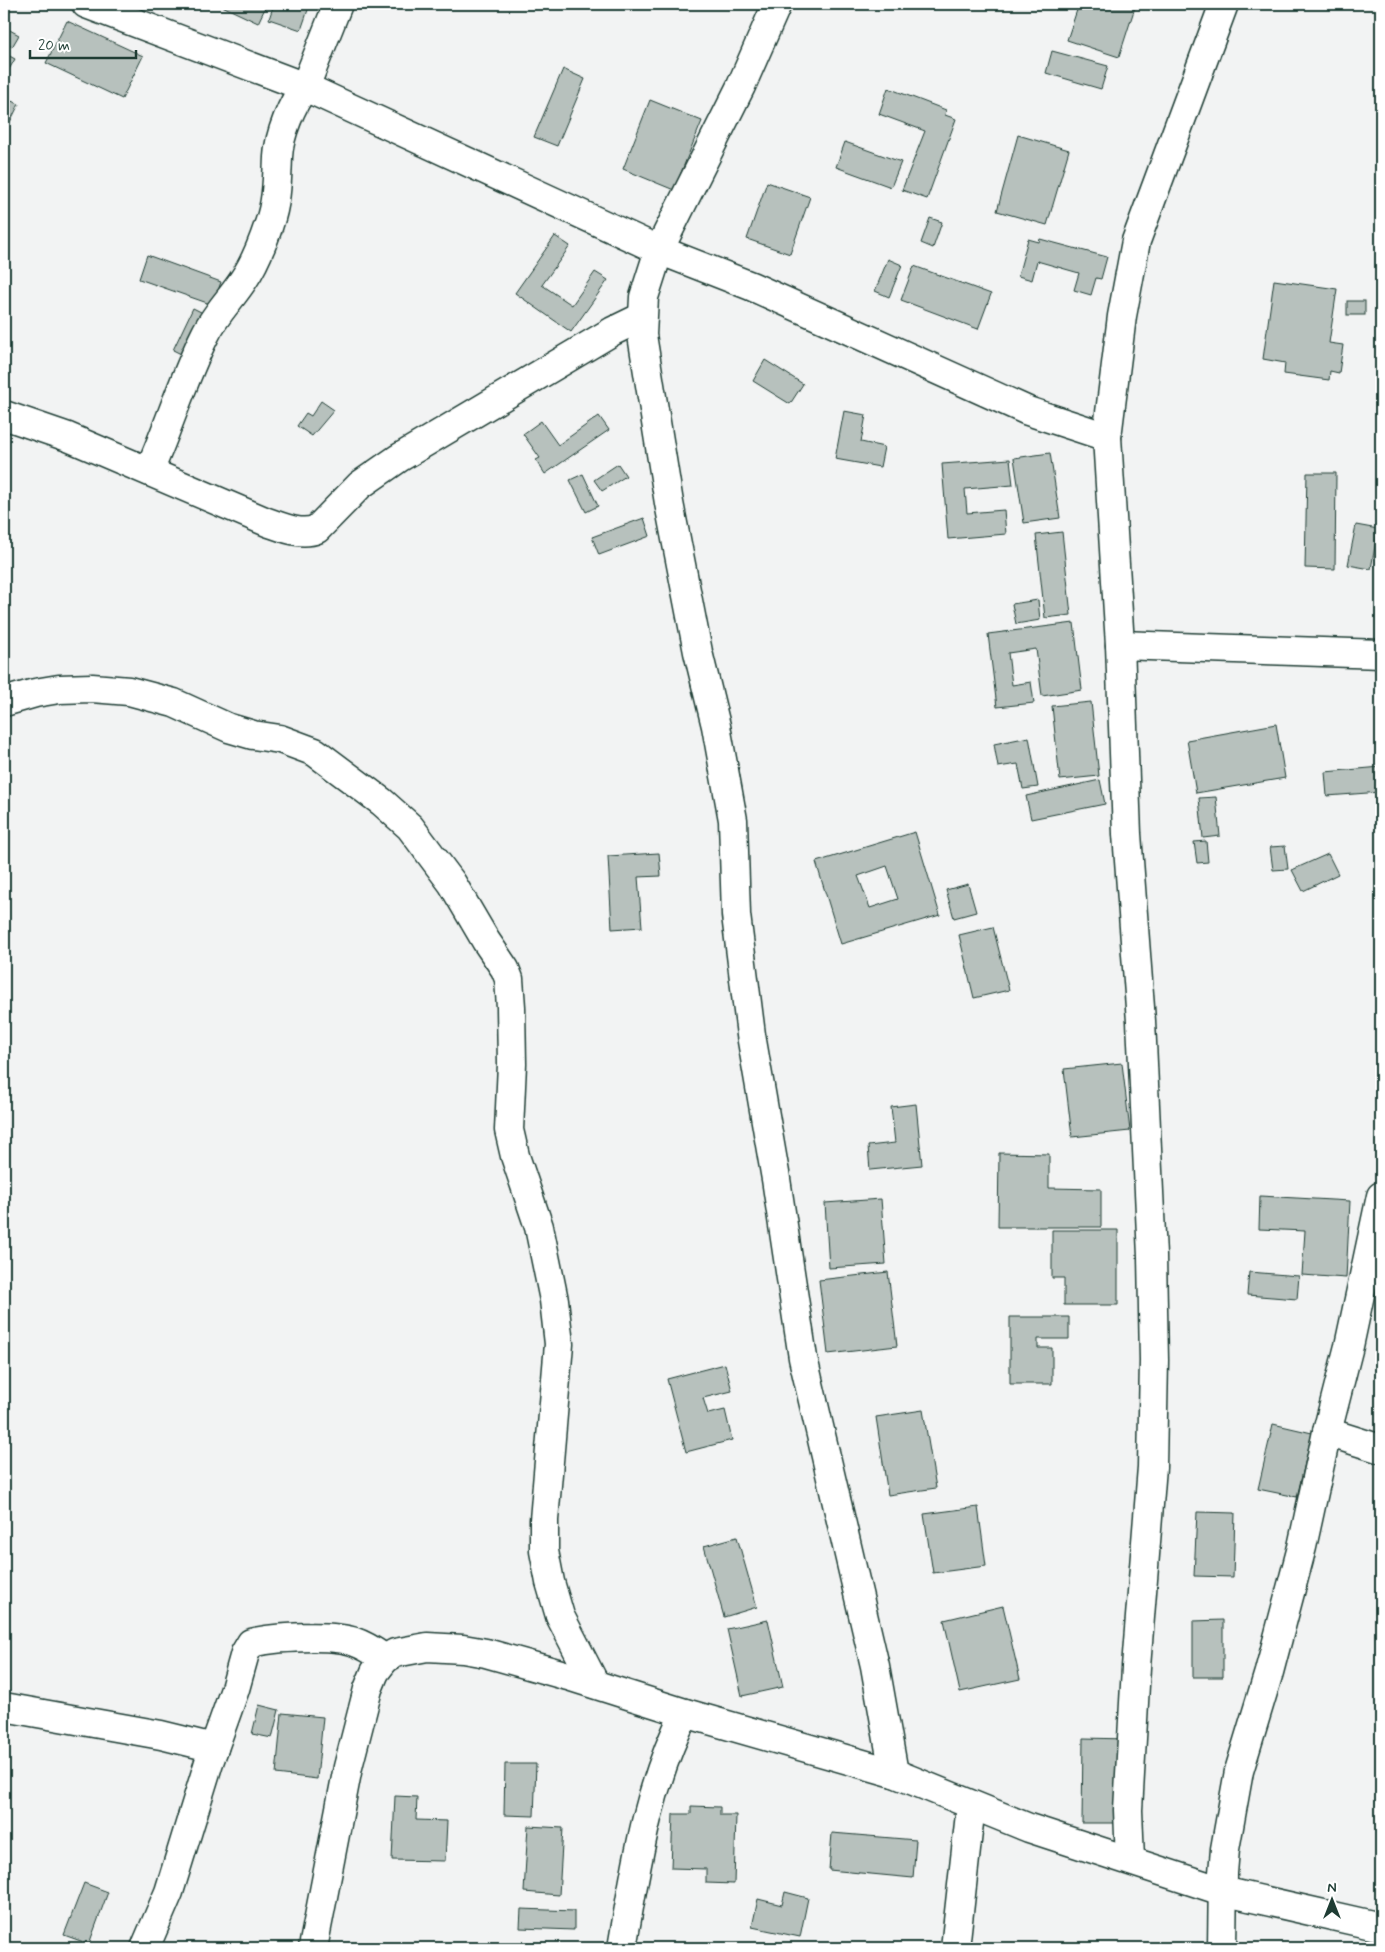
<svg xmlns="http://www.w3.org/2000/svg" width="1385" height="1952" font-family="Mynerve,sans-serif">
<rect width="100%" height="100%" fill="#f2f3f3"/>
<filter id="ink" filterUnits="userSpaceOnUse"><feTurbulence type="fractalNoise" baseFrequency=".02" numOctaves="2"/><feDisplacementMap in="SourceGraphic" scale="10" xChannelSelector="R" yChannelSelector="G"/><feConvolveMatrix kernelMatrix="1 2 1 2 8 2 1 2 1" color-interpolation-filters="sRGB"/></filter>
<g filter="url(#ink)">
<!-- building -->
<g fill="#b7c1bd" stroke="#1f3d34" fill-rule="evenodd">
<path d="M 218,4 L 267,4 L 258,23 Z"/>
<path d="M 274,4 L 310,4 L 301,30 L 269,19 Z"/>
<path d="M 1079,4 L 1136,4 L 1119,57 L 1067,40 Z"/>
<path d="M 67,21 L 143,56 L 122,99 L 46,63 Z"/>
<path d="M 4,27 L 19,35 L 12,47 L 4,42 Z"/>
<path d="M 1052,51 L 1108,66 L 1101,89 L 1046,73 Z"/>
<path d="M 4,53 L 15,59 L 4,78 Z"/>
<path d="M 563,69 L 585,79 L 557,146 L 534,137 Z"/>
<path d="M 888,88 L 946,110 L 945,115 L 956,119 L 927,199 L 902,190 L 925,131 L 879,114 Z"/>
<path d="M 6,99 L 19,104 L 7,128 L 4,126 L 4,104 Z"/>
<path d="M 650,100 L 702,121 L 674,190 L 623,169 Z"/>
<path d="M 1018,135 L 1069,150 L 1047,225 L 997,211 Z"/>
<path d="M 845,142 L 901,162 L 891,187 L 836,167 Z"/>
<path d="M 767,182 L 810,197 L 790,254 L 747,239 Z"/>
<path d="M 930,218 L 942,222 L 933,248 L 921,243 Z"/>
<path d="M 555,236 L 570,246 L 542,285 L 572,305 L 595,272 L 608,280 L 571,332 L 515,293 Z"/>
<path d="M 1028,239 L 1039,242 L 1040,239 L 1107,257 L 1101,279 L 1096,278 L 1091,295 L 1074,290 L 1079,273 L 1037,261 L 1032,280 L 1018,276 Z"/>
<path d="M 147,255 L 221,282 L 213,305 L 139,279 Z"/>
<path d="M 888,259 L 902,265 L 889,297 L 875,291 Z"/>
<path d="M 914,266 L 991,294 L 978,329 L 901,300 Z"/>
<path d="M 1274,280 L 1337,289 L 1329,343 L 1343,345 L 1339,373 L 1330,371 L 1329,380 L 1284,374 L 1285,363 L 1263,359 Z"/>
<rect x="1347" y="301" width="18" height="14"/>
<path d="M 193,308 L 211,317 L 191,359 L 173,350 Z"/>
<path d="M 1381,347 L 1381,369 L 1378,369 Z"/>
<path d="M 765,360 L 803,384 L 790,404 L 753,381 Z"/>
<path d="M 321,401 L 334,410 L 312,436 L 297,426 L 306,413 L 311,416 Z"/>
<path d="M 844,411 L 866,415 L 861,442 L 884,447 L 880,467 L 835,459 Z"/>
<path d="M 599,416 L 609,430 L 545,474 L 536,460 L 540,458 L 523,434 L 541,421 L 558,445 Z"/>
<path d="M 1050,453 L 1060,518 L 1024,523 L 1014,458 Z"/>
<path d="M 1010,459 L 1013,485 L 965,489 L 967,513 L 1004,510 L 1006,534 L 948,539 L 942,464 Z"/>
<path d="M 618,464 L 626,476 L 602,491 L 594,480 Z"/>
<path d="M 1307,473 L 1336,473 L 1335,569 L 1305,568 Z"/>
<path d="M 583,474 L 598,506 L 586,512 L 570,480 Z"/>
<path d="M 644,518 L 650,536 L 599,555 L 592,537 Z"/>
<path d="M 1356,525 L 1378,529 L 1371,569 L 1348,565 Z"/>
<path d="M 1062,532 L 1071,615 L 1045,618 L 1036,535 Z"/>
<path d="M 1038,600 L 1040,620 L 1016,624 L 1012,604 Z"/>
<path d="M 1074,623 L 1082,690 L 1042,696 L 1036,649 L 1008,653 L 1012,685 L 1031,682 L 1034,703 L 997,707 L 988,634 Z"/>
<path d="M 1091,702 L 1099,776 L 1060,780 L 1052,706 Z"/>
<path d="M 1276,724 L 1285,778 L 1196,793 L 1187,740 Z"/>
<path d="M 1029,737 L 1038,787 L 1023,789 L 1018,764 L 998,767 L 994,744 Z"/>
<path d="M 1381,767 L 1381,792 L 1327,796 L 1325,772 Z"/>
<path d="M 1100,780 L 1105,804 L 1031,819 L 1026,796 Z"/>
<path d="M 1216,797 L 1220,836 L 1203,838 L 1199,798 Z"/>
<path d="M 915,832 L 940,915 L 841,944 L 816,862 ZM 887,866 L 898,899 L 870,908 L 858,876 Z"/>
<path d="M 1206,841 L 1208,862 L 1197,863 L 1194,842 Z"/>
<path d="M 1285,846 L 1288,869 L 1273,870 L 1270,847 Z"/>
<path d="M 659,853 L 661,876 L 638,877 L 642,927 L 612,929 L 608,856 Z"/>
<path d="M 1328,854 L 1338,874 L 1303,891 L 1292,870 Z"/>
<path d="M 968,884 L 976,912 L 954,918 L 946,890 Z"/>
<path d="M 993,927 L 1009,990 L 974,998 L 959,935 Z"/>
<path d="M 1122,1063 L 1130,1131 L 1072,1137 L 1064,1069 Z"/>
<path d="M 916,1104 L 922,1165 L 870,1170 L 868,1146 L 895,1143 L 891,1107 Z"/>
<path d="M 999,1153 L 1049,1154 L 1049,1188 L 1101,1189 L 1101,1227 L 998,1227 Z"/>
<path d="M 1260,1196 L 1350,1201 L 1346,1278 L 1302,1275 L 1305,1231 L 1259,1229 Z"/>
<path d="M 881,1199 L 886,1264 L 829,1268 L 825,1203 Z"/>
<path d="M 1052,1230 L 1118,1230 L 1118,1305 L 1064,1305 L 1064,1278 L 1052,1278 Z"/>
<path d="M 888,1272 L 897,1346 L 828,1354 L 819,1280 Z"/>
<path d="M 1249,1272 L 1299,1276 L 1297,1299 L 1247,1295 Z"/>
<path d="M 1010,1317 L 1069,1317 L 1069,1339 L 1038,1339 L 1038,1348 L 1052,1348 L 1052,1384 L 1010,1384 Z"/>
<path d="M 725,1364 L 732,1391 L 703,1398 L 708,1414 L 725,1410 L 732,1440 L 686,1452 L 667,1379 Z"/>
<path d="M 923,1410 L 936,1488 L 888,1495 L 876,1417 Z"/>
<path d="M 1273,1424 L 1312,1433 L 1297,1497 L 1258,1489 Z"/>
<path d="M 978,1507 L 986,1566 L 933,1573 L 924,1514 Z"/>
<path d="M 1197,1512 L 1235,1513 L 1233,1577 L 1194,1576 Z"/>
<path d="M 737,1537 L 757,1607 L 724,1617 L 704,1546 Z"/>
<path d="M 1003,1606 L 1020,1679 L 960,1692 L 944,1620 Z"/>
<path d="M 768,1620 L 783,1687 L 742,1696 L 727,1629 Z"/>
<path d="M 1223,1620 L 1223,1677 L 1193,1677 L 1193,1621 Z"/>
<path d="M 259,1705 L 279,1710 L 272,1738 L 252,1734 Z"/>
<path d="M 282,1713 L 323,1717 L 317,1779 L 276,1774 Z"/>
<path d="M 1083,1738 L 1128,1739 L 1126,1823 L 1082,1823 Z"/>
<path d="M 505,1764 L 536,1764 L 534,1816 L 504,1815 Z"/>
<path d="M 395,1796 L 417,1797 L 416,1820 L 447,1821 L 445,1861 L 392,1860 Z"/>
<path d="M 691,1806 L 720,1807 L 720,1815 L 736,1815 L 734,1884 L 706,1883 L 706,1869 L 671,1868 L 673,1814 L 691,1814 Z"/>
<path d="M 528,1826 L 563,1828 L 559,1895 L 524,1892 Z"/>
<path d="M 832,1833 L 916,1840 L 913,1878 L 829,1870 Z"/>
<path d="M 84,1883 L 108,1892 L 89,1944 L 64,1935 Z"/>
<path d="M 785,1892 L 808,1898 L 800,1937 L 752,1927 L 758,1899 L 782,1905 Z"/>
<path d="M 521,1909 L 574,1911 L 574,1930 L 520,1928 Z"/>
</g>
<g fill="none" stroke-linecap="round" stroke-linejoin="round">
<!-- street casing -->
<g stroke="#1f3d34" stroke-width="31">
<g id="street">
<path d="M 86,4 L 305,87 L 659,250 L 751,286 L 1028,411 L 1107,437"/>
<path d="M 777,4 L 741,86 L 659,250 L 644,297 L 642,335 L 669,503 L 698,652 L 716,726 L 733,820 L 736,915 L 751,1035 L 776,1179 L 803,1358 L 875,1666 L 894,1773"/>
<path d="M 4,415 L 68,437 L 267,522 C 282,527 301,536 317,529 L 360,485 L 399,458 L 613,331 L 642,317"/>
<path d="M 149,471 C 169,426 183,379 205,335 C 215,314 232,298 244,279 C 255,263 263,242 269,224 C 277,202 277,180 278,157 C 279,135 292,103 305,87 L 338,4"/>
<path d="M 1120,645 L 1381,654"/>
<path d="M 4,702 L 35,693 L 59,689 L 92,688 L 129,691 L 174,703 L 229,728 L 253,735 L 280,739 L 315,752 L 382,802 L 410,827 L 452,883 L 486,941 L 505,969 L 509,979 L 511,1007 L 512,1064 L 509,1130 L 515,1156 L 539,1227 L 554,1300 L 559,1344 L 544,1520 L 544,1551 L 550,1582 L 560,1616 L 595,1684"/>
<path d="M 1327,1432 L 1381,1449"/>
<path d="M 4,1707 L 161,1735 L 214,1748"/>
<path d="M 1130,1860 L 1128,1810 L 1136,1667 L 1152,1467 L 1154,1360 L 1152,1256 L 1141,1021 L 1127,834 L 1120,645 L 1107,437 L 1122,316 L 1136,241 L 1224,4"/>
<path d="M 145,1948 L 169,1892 L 209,1762 L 235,1689 L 245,1653 L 251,1643 C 274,1637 333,1634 355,1642 C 367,1646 375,1652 385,1659"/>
<path d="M 313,1948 L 348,1767 L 368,1689 L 375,1672 L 385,1659 L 395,1653 L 427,1647 L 463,1649 L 486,1653 L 568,1676 L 685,1713 L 894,1773 L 1029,1828 L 1222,1891 L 1381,1927"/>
<path d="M 622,1948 C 636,1867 647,1788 685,1713"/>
<path d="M 955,1948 L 971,1805"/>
<path d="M 1222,1948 L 1223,1873 L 1225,1849 L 1239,1771 L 1269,1672 L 1302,1547 L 1327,1432 L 1349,1346 L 1381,1196"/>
</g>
</g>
<!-- street -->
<use href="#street" stroke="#fff" stroke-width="28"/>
</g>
</g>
<!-- margin -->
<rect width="1385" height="1952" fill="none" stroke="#fff" stroke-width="20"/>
<rect x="10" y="10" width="1365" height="1932" fill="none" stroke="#1f3d34" stroke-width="2" filter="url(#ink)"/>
<!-- north arrow -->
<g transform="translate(1332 1900)" stroke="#ffffff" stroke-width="4" paint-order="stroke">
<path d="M0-4L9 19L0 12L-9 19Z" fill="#1f3d34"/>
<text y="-8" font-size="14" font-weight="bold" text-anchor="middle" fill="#1f3d34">N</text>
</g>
<!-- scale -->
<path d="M30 50v8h106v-8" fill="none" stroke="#1f3d34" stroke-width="2.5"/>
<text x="38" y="50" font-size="15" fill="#1f3d34" stroke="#ffffff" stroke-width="4" paint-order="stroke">20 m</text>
</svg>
